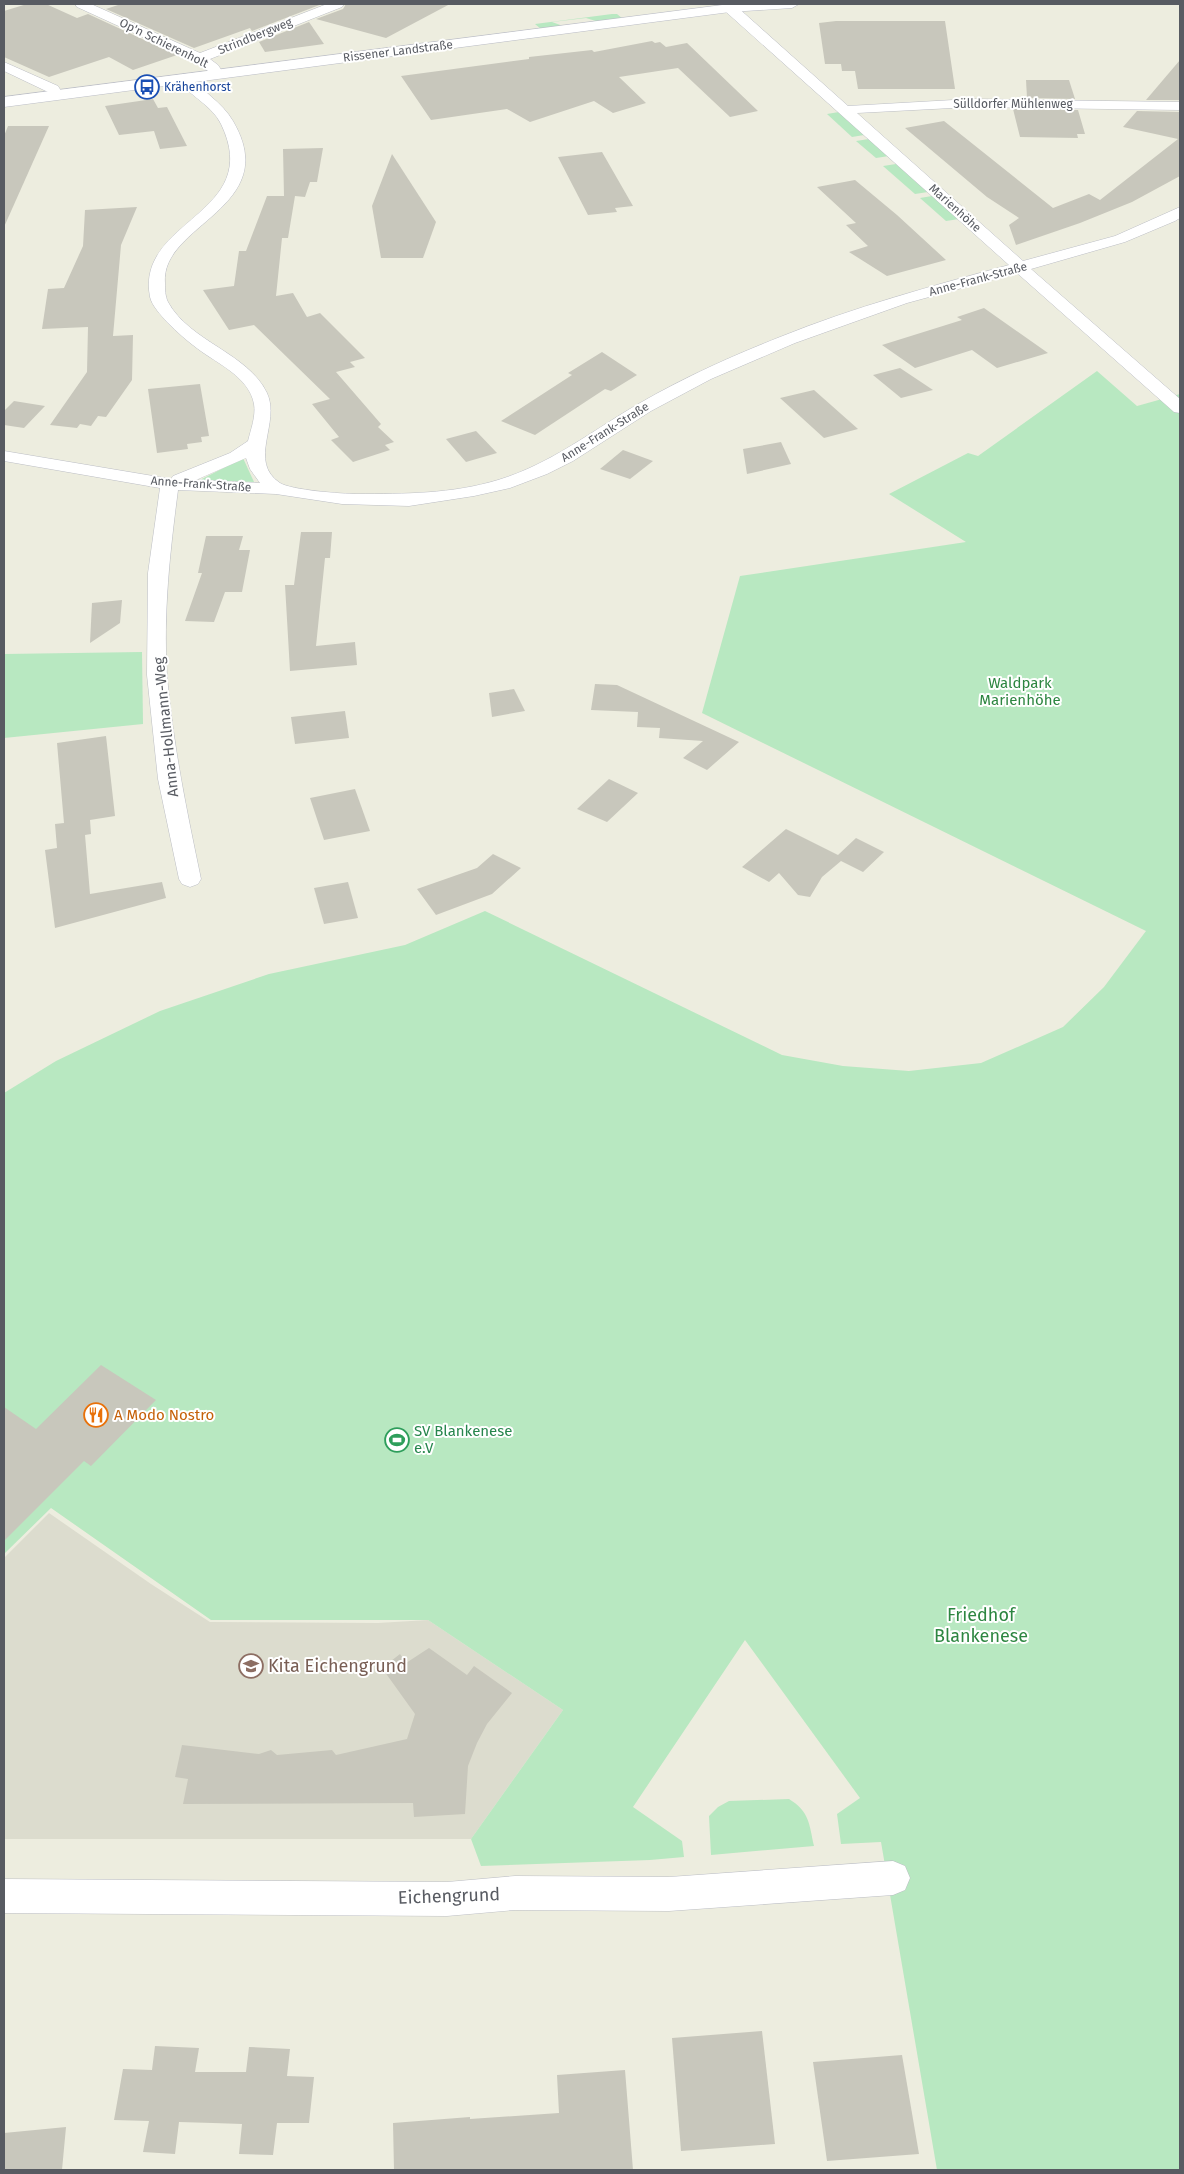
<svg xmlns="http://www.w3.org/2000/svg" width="1184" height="2174" font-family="'Fira Sans',sans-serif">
<rect width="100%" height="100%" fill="#ededdf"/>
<!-- education -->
<path fill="#dcdcce" d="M 49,1513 L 151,1584 L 210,1622 L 378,1623 L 428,1620 L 563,1710 L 471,1839 L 4,1839 L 4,1558 Z"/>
<!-- green -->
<g fill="#b8e8c1">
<path d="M 612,14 L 617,14 L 623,19 L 599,22 L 586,18 L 552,22 L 563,26 L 541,29 L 535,24 Z"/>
<path d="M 839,112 L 864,135 L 852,137 L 827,114 Z"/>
<path d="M 869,139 L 889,156 L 876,158 L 856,141 Z"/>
<path d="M 896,164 L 928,192 L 915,194 L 883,166 Z"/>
<path d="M 932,196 L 959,219 L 946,221 L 920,198 Z"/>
<path d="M 1097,371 L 1137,406 L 1180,394 L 1180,2170 L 937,2170 L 881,1842 L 841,1844 L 837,1814 L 860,1798 L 745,1640 L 633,1807 L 682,1841 L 684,1857 L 650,1860 L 481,1866 L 471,1839 L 563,1710 L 428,1620 L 211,1620 L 51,1508 L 4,1554 L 4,1093 L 56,1061 L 160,1011 L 269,974 L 405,945 L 485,911 L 782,1055 L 843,1066 L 909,1071 L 981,1063 L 1063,1027 L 1104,987 L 1146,931 L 702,713 L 740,576 L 966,542 L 889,494 L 968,453 L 978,456 Z"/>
<path d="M 243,458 L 254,482 L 200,480 Z"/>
<path d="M 142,652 L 143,724 L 4,738 L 4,654 Z"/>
<path d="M 789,1799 C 810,1812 809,1824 814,1846 L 711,1855 L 709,1816 L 718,1807 L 729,1801 Z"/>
</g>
<!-- building -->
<g fill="#c8c7bc">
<path d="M 27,4 L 46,4 L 77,18 L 88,14 L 177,55 L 133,70 L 109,57 L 49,77 L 4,57 L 4,11 Z"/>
<path d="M 121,4 L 322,4 L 252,31 L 250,28 L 194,48 L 106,9 Z"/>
<path d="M 346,4 L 450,4 L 386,38 L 316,19 L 343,9 Z"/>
<path d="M 836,21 L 945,21 L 955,89 L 858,89 L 855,71 L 842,71 L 841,64 L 825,64 L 819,23 Z"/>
<path d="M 309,22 L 324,44 L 265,52 L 259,42 Z"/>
<path d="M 652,41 L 655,43 L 660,42 L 666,47 L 687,43 L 758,111 L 730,117 L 678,68 L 619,77 L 646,103 L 613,113 L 594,101 L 530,122 L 507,109 L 431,120 L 401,76 L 529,59 L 529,57 L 592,50 L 594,52 Z"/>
<path d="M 1180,60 L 1180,100 L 1146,100 Z"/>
<path d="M 1026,80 L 1069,80 L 1075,99 L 1027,98 Z"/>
<path d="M 153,99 L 158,108 L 167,107 L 187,146 L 160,149 L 154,131 L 119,135 L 105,106 Z"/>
<path d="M 1013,109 L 1078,110 L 1085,134 L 1077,134 L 1078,138 L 1020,137 Z"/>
<path d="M 1137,111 L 1180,112 L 1180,176 L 1132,202 L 1080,223 L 1016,245 L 1009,225 L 1019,218 L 987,197 L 905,128 L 944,121 L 1053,208 L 1089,194 L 1100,200 L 1178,139 L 1123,127 Z"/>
<path d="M 8,126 L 49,126 L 4,227 L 4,136 Z"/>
<path d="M 323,148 L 317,182 L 310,182 L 305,197 L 295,196 L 288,238 L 282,238 L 276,296 L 293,293 L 307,317 L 320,313 L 365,358 L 350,362 L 355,367 L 336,372 L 381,424 L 378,427 L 394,442 L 385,445 L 390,450 L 353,462 L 331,440 L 339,437 L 312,404 L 330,399 L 254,325 L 229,330 L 203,290 L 234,286 L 239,251 L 246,251 L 267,196 L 284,196 L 283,149 Z"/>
<path d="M 602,152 L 633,206 L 615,208 L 617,212 L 588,215 L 558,157 Z"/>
<path d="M 392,154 L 436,222 L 423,258 L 381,258 L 372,206 Z"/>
<path d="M 855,180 L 897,215 L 946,260 L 887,276 L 849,252 L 868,246 L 846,225 L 856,223 L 817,187 Z"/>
<path d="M 137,207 L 121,245 L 113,336 L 133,335 L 132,380 L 106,417 L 98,416 L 91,426 L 80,424 L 77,428 L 50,425 L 87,372 L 88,327 L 42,329 L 48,289 L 64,288 L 83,246 L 85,210 Z"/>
<path d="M 984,308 L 1048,353 L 997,368 L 972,350 L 915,368 L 882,345 L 962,320 L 957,317 Z"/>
<path d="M 602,352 L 637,375 L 611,391 L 605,389 L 535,435 L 501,421 L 572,375 L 568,373 Z"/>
<path d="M 900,368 L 933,390 L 901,398 L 873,375 Z"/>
<path d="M 200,384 L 209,436 L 201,437 L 202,442 L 187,444 L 188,449 L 157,453 L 148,389 Z"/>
<path d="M 814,390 L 858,429 L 824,438 L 780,398 Z"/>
<path d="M 14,401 L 45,406 L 24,428 L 4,425 L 4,411 Z"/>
<path d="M 476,431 L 497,453 L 466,462 L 446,439 Z"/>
<path d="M 781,442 L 791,464 L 747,474 L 743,449 Z"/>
<path d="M 623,450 L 653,461 L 630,479 L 600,469 Z"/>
<path d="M 301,532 L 332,532 L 330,558 L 325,558 L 316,646 L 355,642 L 357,665 L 290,671 L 285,585 L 294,585 Z"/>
<path d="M 206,536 L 243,536 L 239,550 L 250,550 L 242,592 L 225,592 L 214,622 L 185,621 L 202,573 L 198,573 Z"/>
<path d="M 122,600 L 120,623 L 90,643 L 92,603 Z"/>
<path d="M 595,684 L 617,685 L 739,742 L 707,770 L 683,758 L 703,741 L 659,738 L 660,728 L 637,727 L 638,712 L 591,710 Z"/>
<path d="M 514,689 L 525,711 L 492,717 L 489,693 Z"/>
<path d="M 345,711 L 349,738 L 295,744 L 291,717 Z"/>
<path d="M 106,736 L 115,816 L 90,820 L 91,834 L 85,835 L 90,894 L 162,882 L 166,898 L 55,928 L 45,850 L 57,848 L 55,824 L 64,823 L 57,743 Z"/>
<path d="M 609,779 L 638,793 L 607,822 L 577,809 Z"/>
<path d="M 355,789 L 370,831 L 324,840 L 310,798 Z"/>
<path d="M 786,829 L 838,855 L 856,838 L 884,852 L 863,872 L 841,861 L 822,877 L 810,897 L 798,895 L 779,873 L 769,882 L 742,867 Z"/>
<path d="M 493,854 L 521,868 L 492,894 L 436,915 L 417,889 L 477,868 Z"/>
<path d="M 348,882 L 358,918 L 324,924 L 314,888 Z"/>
<path d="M 101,1365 L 156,1400 L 91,1466 L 84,1461 L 4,1541 L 4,1407 L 36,1429 Z"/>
<path d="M 429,1648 L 467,1675 L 474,1666 L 512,1693 L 487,1724 L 477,1743 L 468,1766 L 465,1814 L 414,1817 L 413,1803 L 183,1804 L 188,1779 L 175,1777 L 182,1745 L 259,1754 L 271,1750 L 277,1755 L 332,1750 L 336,1755 L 407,1739 L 415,1714 L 382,1668 L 400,1654 L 406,1663 Z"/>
<path d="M 762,2031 L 775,2144 L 681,2151 L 672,2038 Z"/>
<path d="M 155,2046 L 199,2048 L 195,2072 L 246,2072 L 249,2047 L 290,2049 L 287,2076 L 314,2077 L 309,2123 L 277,2123 L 273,2155 L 239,2154 L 242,2124 L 213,2123 L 179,2122 L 175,2154 L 143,2152 L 149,2121 L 114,2120 L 123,2069 L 152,2070 Z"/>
<path d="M 902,2055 L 919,2154 L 827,2161 L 813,2062 Z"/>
<path d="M 625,2070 L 633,2170 L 394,2170 L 393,2123 L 470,2117 L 470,2119 L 559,2113 L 557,2075 Z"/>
<path d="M 66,2127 L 62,2170 L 4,2170 L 4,2133 Z"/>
</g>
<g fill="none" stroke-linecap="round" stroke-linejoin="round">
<!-- minor casing -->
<g stroke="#bcbec5" stroke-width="1">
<g id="minor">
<path d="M 75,4 L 91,4 L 200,53 L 327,4 L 344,4 L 342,7 L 210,59 L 218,65 L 224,74 L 217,78 L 212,77 L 208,71 L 195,61 L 77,7 Z"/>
<path d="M 730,4 L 735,5 L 848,106 L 971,99 L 1180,102 L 1180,110 L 971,107 L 857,113 L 1023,261 L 1115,236 L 1180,207 L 1180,218 L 1175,221 L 1125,242 L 1031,269 L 1180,399 L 1180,413 L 1174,412 L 1017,273 L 907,303 L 795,343 L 711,379 L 651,411 L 573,461 L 547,474 L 510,488 L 474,496 L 409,506 L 342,504 L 276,494 L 178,490 C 170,551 163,614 167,676 C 173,745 187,812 201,879 L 198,884 L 190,887 L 182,884 L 179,879 L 158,779 L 147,675 L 148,573 L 160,488 L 4,461 L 4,451 L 171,479 L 173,476 L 230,453 L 248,441 C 251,429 256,416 254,404 C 249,377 218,364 198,349 C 187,341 177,332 167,322 C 161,315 152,306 150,297 C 135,219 265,215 221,124 C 212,105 188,95 176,78 L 183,74 L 188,75 C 202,91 222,102 233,121 C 284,208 160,224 165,283 C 165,289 165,296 168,302 C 190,342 248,353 267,393 C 281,423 247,461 280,483 C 291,490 342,494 357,494 C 404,494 452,494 498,480 C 551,464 593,430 640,403 C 685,377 732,356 780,337 C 854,307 932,286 1009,265 L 725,11 L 724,8 ZM 246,458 L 250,469 L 260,483 L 196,480 Z"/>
<path d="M 4,62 L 58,86 L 63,94 L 61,97 L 51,97 L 48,92 L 4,71 Z"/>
<path d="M 893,1861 L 905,1866 L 910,1878 L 905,1890 L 893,1895 L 669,1911 L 515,1910 L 447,1916 L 4,1913 L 4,1879 L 447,1882 L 515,1876 L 669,1877 Z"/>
</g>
</g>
<!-- secondary casing -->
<g stroke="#bcbec7" stroke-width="1">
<path id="secondary" d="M 730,4 L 799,4 L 792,8 L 730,12 L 4,107 L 4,97 Z"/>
</g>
<!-- minor -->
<use href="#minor" fill="#fff" fill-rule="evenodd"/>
<!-- secondary -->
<use href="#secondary" fill="#fff" fill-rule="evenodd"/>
</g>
<!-- icons -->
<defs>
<g id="bus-ring" transform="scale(1.25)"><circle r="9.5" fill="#fff" stroke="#1a4fb4" stroke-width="1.5"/><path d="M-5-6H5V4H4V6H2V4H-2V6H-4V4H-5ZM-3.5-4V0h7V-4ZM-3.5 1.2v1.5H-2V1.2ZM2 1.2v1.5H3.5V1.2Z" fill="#1a4fb4"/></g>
<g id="restaurant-ring" transform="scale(1.25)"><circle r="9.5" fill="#fff" stroke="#e8710a" stroke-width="1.5"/><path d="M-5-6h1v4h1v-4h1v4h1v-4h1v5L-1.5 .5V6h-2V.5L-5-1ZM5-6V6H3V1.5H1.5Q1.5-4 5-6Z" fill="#e8710a"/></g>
<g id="stadium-ring" transform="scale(1.25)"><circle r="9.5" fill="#fff" stroke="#2e9e5b" stroke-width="1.5"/><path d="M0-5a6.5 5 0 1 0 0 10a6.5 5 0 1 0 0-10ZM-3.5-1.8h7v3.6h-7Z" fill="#2e9e5b"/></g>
<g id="school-ring" transform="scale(1.25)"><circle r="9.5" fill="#fff" stroke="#8d6e63" stroke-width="1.5"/><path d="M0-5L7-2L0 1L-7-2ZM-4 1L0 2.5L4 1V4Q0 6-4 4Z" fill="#8d6e63"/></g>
</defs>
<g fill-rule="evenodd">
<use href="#bus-ring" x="147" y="87"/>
<use href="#restaurant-ring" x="96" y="1415"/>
<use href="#stadium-ring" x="397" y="1440"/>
<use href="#school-ring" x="251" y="1666"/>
</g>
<g text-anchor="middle" stroke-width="4" stroke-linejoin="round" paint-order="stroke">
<!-- far-street labels -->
<g font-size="12" fill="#585b62" stroke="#fff">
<text transform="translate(255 36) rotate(-22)" y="4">Strindbergweg</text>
<text transform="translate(164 43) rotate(26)" y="4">Op'n Schierenholt</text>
<text transform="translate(398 51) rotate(-7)" y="4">Rissener Landstraße</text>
<text x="1013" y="108">Sülldorfer Mühlenweg</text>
<text transform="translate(955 208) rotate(42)" y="4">Marienhöhe</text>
<text transform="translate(978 279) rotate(-15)" y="4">Anne-Frank-Straße</text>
<text transform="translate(605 432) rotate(-32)" y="4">Anne-Frank-Straße</text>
<text transform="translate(201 484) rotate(4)" y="4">Anne-Frank-Straße</text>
</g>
<!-- far-transit labels -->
<g font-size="12" fill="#164399" stroke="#fff" text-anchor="start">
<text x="164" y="91">Krähenhorst</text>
</g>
<!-- park labels -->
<g font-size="15" fill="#2d8641" stroke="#fff">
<text x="1020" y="688">Waldpark<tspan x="1020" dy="17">Marienhöhe</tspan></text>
</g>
<!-- street labels -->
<g font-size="15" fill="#585b62" stroke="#fff">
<text transform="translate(166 727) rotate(-96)" y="5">Anna-Hollmann-Weg</text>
</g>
<!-- food labels -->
<g font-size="15" fill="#c56008" stroke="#fff" text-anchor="start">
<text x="114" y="1420">A Modo Nostro</text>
</g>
<!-- leisure labels -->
<g font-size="15" fill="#27864d" stroke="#fff" text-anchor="start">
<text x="414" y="1436">SV Blankenese<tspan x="414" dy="17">e.V</tspan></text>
</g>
<!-- near-park labels -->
<g font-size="18" fill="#2d8641" stroke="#fff">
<text x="981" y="1621">Friedhof<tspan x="981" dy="21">Blankenese</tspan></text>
</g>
<!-- near-education labels -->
<g font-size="18" fill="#785e54" stroke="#fff" text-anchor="start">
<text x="268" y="1672">Kita Eichengrund</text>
</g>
<!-- near-street labels -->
<g font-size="18" fill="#585b62" stroke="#fff">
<text transform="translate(449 1896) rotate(-2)" y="6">Eichengrund</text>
</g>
</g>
<!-- border -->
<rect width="1184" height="2174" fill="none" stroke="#585b62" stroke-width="10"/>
</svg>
